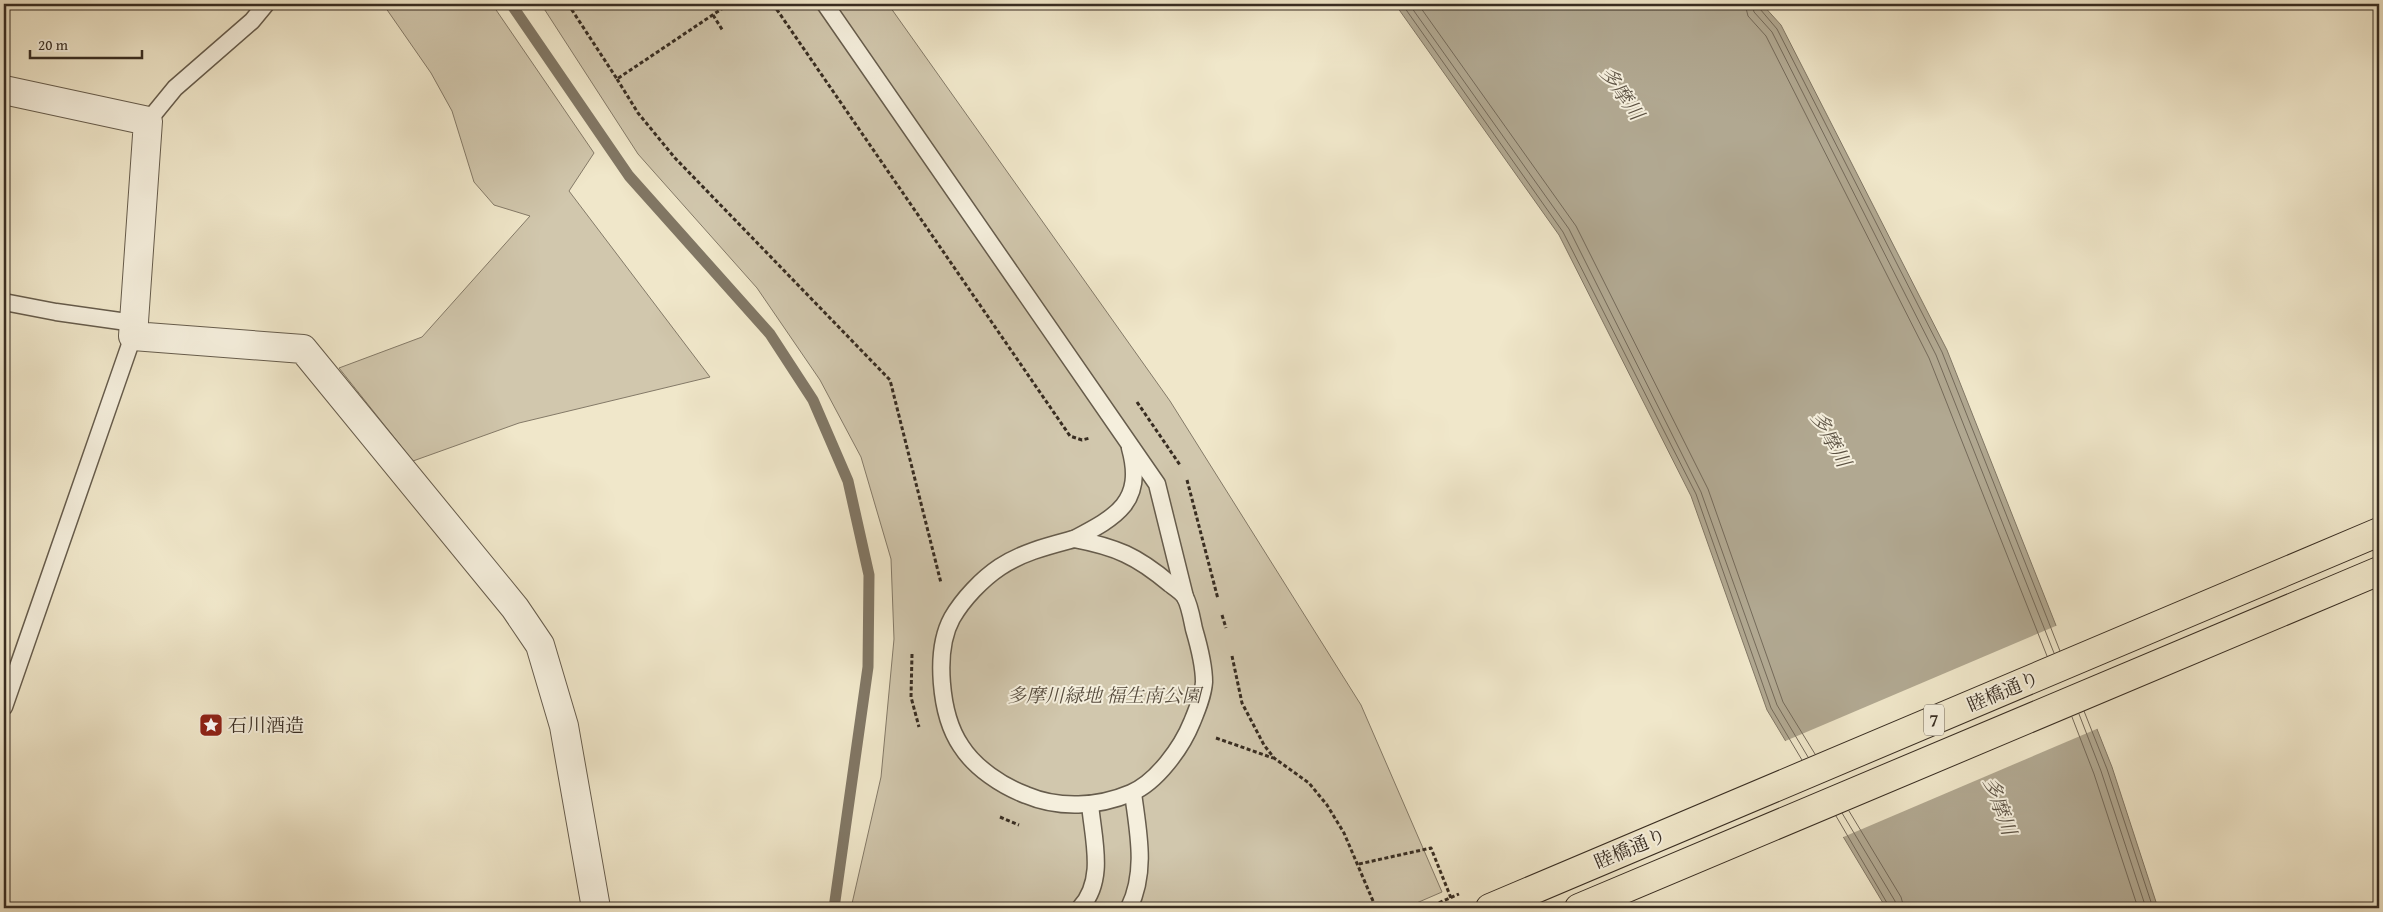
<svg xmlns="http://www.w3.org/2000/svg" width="2383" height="912" font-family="'Gentium Book Plus','Noto Serif JP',serif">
<rect width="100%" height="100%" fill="#f0e7ca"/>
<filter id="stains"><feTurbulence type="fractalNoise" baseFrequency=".004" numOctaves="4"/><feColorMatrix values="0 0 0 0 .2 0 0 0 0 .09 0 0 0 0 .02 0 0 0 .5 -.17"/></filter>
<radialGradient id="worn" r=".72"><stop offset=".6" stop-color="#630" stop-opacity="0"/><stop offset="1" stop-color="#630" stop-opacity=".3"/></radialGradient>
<!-- green -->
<g fill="#d1c7ad" stroke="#847a68">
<path d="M 383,4 L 492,4 L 594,153 L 569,191 L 710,377 L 519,423 L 413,461 L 339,368 L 422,337 L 530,216 L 494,205 L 474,182 L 452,111 L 431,73 Z"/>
<path d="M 541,4 L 888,4 L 1170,401 L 1361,705 L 1442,892 L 1405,908 L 851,908 L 881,777 L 894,639 L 891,559 L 861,457 L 820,380 L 757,288 L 638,154 Z"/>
</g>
<!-- water -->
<path fill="#b1a891" stroke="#817765" d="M 1395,4 L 1762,4 L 1781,25 L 1947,350 L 2112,767 L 2158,908 L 1886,908 L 1767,710 L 1691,496 L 1559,235 Z"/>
<!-- pier -->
<path fill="#f0e7ca" d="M 2058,625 L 2099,728 L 1841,838 L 1783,742 Z"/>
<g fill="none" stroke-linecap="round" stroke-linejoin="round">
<!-- shore -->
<g stroke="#746a5a" stroke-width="1">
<path d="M 1402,4 L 1563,232 L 1696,494 L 1771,708 L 1802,760"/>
<path d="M 1409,4 L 1569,229 L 1701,492 L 1777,705 L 1808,757"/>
<path d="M 1418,4 L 1576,226 L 1708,489 L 1783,702 L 1815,754"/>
<path d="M 1745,4 L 1748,16 L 1766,36 L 1929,358 L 2047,656"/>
<path d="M 1752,4 L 1754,12 L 1772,32 L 1936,355 L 2054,653"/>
<path d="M 1759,4 L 1760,9 L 1777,29 L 1942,352 L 2060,651"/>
<path d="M 2084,711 L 2107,769 L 2153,908"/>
<path d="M 2079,714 L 2101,771 L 2146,908"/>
<path d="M 2072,717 L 2094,774 L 2138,908"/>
<path d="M 1849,811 L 1901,897 L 1904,908"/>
<path d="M 1842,813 L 1895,901 L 1896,908"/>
<path d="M 1836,816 L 1890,908"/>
</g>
<!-- stream -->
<path stroke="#817765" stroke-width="11" d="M 511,4 L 629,176 L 770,334 L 813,400 L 848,481 L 869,575 L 868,667 L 834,908"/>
<!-- lane casing -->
<g stroke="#665c4c" stroke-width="19">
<g id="lane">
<path d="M 825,4 L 1157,484 L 1185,597"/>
<path d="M 148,121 L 175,88 L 252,21 L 266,4"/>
<path d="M 4,302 L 56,312 L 134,323"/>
<path d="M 1074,539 C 1116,547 1137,556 1170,584 C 1174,587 1182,592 1185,597 C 1190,606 1192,620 1194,629 C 1199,646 1204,664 1204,682 C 1203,696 1197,710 1192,722 C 1182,747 1157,782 1131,793 C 1098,807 1059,809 1026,795 C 1002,786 975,768 961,746 C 940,715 934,651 952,618 C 963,599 982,579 1000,567 C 1023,552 1048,546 1074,539 Z"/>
<path d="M 1074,539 C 1116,517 1145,502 1130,448"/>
<path d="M 4,707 L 133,336"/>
<path d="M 1080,908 C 1106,880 1093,839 1090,804"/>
<path d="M 1129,908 C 1147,871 1138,832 1133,793"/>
</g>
</g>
<!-- street casing -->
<g stroke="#665c4c" stroke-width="30">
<path id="street" d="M 4,90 L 148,121 L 133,336 L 303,349 L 515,608 L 540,645 L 564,726 L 596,908"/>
</g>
<!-- primary casing -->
<g stroke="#382d22" stroke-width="30">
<g id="primary">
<path d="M 1490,908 L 2379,532"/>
<path d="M 1579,908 L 2379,571"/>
</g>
</g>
<!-- path -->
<g stroke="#382d22" stroke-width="3" stroke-dasharray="4 2.5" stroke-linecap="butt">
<path d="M 568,4 L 617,79 L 729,4"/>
<path d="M 773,4 L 1070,436 L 1082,440 L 1090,438"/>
<path d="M 713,15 L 723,31"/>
<path d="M 617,79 L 638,113 L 675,158 L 890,380 L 941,583"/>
<path d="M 1137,402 L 1180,465"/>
<path d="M 1187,480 L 1218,599"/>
<path d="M 1222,615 L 1226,628"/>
<path d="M 912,654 L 911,697 L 919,727"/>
<path d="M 1232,656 L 1242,703 L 1264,745 L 1274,758 L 1309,783 L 1327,805 L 1344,833 L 1376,908"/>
<path d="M 1216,738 L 1273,758"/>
<path d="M 1000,817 L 1019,825"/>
<path d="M 1359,864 L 1431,848 L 1451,898"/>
<path d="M 1427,908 L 1459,894"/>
</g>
<!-- lane -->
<use href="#lane" stroke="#f5efdd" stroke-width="16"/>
<!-- street -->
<use href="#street" stroke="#f5efdd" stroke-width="28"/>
<!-- primary -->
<use href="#primary" stroke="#f0e7ca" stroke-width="28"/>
</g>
<!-- icons -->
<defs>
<g id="sight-square" transform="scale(1.25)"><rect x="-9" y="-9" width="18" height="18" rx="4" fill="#8f2418" stroke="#f5efdd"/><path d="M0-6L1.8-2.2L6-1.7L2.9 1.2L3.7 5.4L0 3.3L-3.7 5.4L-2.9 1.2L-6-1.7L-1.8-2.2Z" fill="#fff"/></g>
</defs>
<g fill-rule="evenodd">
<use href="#sight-square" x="211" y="725"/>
</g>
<g text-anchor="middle" stroke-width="4" stroke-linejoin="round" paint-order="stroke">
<!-- shield labels -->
<rect fill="#f5efdd" stroke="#71675a" stroke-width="1" x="1924" y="704.5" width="20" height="31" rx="4"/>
<g font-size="18" font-weight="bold" fill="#382d22">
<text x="1934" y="726">7</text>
</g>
<!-- street labels -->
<g font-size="19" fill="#382d22" stroke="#f5efdd">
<text transform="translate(2003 691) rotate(-23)" y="7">睦橋通り</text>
<text transform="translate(1630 848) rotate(-23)" y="7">睦橋通り</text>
</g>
<!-- park labels -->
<g font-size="19" font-style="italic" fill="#574c3e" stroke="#f5efdd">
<text x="1104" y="702">多摩川緑地 福生南公園</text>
</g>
<!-- poi labels -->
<g font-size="19" fill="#382d22" stroke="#f5efdd" text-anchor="start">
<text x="228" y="732">石川酒造</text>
</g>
<!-- water labels -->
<g font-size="20" font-style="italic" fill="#5c5243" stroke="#f5efdd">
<text transform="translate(1622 93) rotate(55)" y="7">多摩川</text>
<text transform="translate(1831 439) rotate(61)" y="7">多摩川</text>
<text transform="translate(2000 806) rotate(70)" y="7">多摩川</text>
</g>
</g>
<!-- margin -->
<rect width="2383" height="912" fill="none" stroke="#f0e7ca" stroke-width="20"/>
<rect x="5" y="5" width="2373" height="902" fill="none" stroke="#382d22" stroke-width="2.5"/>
<rect x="10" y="10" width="2363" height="892" fill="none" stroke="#382d22"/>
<!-- scale -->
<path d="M30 50v8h112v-8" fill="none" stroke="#382d22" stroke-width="2.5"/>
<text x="38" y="50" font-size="15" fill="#382d22" stroke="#f5efdd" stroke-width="4" paint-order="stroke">20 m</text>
<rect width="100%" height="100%" filter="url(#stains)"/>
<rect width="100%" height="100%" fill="url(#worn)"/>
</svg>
